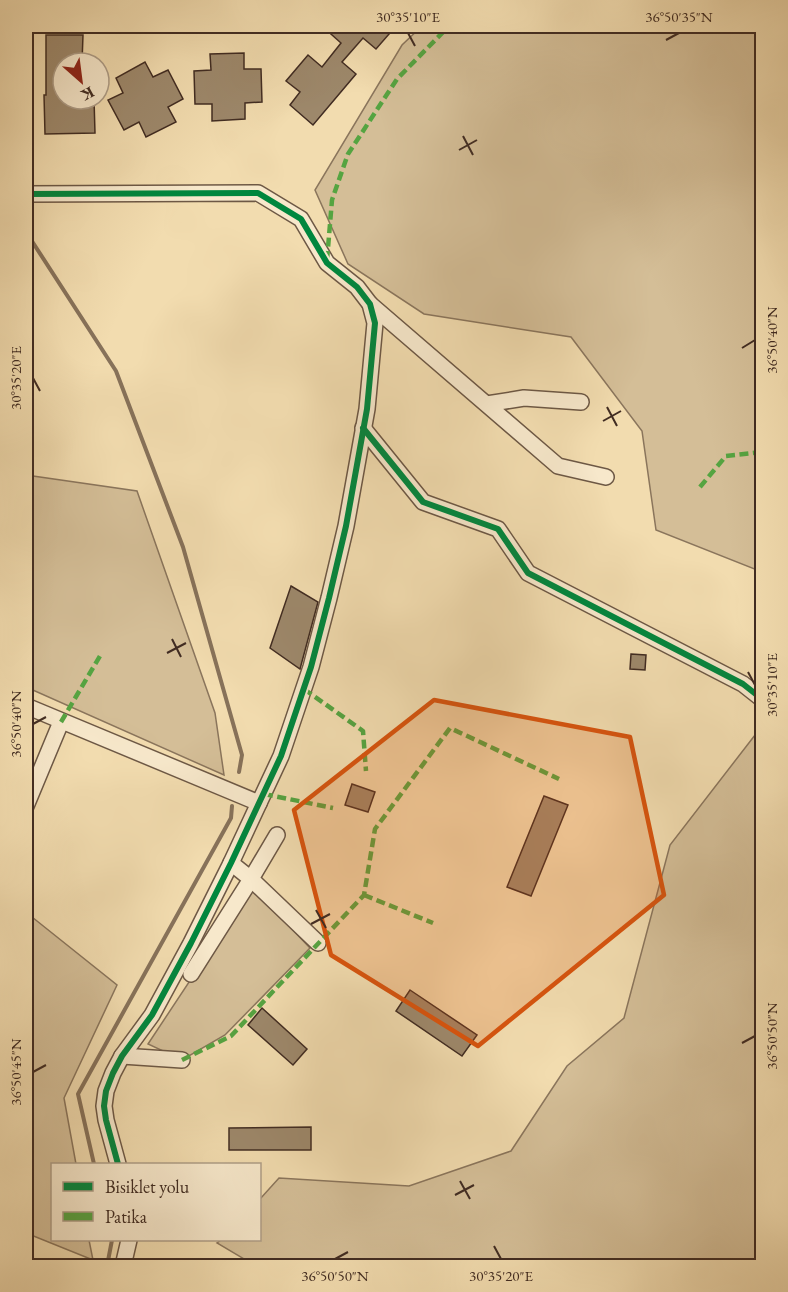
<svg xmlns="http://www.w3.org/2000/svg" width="788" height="1292" font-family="'EB Garamond',serif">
<rect width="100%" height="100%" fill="#f2dcaf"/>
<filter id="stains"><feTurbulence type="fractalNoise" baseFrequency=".00333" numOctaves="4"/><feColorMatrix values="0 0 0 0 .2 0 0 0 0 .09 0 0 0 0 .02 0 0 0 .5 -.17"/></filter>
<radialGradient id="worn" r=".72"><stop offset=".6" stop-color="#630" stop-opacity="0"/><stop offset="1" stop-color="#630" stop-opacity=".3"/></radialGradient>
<!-- green -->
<g fill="#d4be97" stroke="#8a755c" stroke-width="1.5">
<path d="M 422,26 L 762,26 L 762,572 L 656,530 L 642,431 L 571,337 L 424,314 L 348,264 L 315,190 L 402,45 Z"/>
<path d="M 26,475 L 137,491 L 215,713 L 224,775 L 26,687 Z"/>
<path d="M 762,726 L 762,1266 L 256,1266 L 217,1243 L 221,1240 L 260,1240 L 260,1199 L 279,1178 L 409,1186 L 511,1151 L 567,1066 L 624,1018 L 670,845 Z"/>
<path d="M 252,887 L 310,948 L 225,1035 L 182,1060 L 148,1044 Z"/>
<path d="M 26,913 L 32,917 L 117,985 L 64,1098 L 76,1164 L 52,1164 L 52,1240 L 89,1240 L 93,1260 L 26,1233 Z"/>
</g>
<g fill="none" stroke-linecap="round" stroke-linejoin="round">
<!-- stream -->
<g stroke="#87725a" stroke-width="4">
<path d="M 26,234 L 28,235 L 116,371 L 183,547 L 242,755 L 239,772"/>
<path d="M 94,1164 L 78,1094 L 231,818 L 232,806"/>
<path d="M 107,1266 L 112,1240"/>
</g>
</g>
<!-- building -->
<g fill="#9d886b" stroke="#412c22" stroke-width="1.5">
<path d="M 322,26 L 396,26 L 376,49 L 363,38 L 342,62 L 356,74 L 313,125 L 290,105 L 300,92 L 286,81 L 308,55 L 322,67 L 341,43 Z"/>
<path d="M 46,35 L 83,35 L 82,63 L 63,63 L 63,99 L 94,99 L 95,133 L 45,134 L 44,95 L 46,95 Z"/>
<path d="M 244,53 L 244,69 L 261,69 L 262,102 L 245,103 L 245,119 L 212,121 L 212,104 L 195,104 L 194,71 L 211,70 L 210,54 Z"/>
<path d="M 145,62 L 153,77 L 168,70 L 183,99 L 168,107 L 176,122 L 146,137 L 139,122 L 124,130 L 108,100 L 123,93 L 116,78 Z"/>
<path d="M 291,586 L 318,602 L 300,669 L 270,648 Z"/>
<path d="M 631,654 L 646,655 L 645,670 L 630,669 Z"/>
<path d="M 352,784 L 375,792 L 368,812 L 345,805 Z"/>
<path d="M 544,796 L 568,805 L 531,896 L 507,887 Z"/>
<path d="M 410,990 L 477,1035 L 462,1056 L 396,1011 Z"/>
<path d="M 262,1008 L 307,1049 L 293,1065 L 248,1025 Z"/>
<path d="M 311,1127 L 311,1150 L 229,1150 L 229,1128 Z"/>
</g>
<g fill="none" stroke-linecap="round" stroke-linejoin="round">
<!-- minor casing -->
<g stroke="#6d5845" stroke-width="18">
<g id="minor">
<path d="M 26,194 L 258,193 L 301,219 L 327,263 L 357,287 L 370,304 L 375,323 L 367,409 L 346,526 L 329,598 L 311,667 L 281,756 L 231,863 L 191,943 L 152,1015 L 122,1056 L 113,1073 L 106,1091 L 104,1106 L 106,1120 L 118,1164"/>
<path d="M 370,304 L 558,466 L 606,477"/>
<path d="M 487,404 L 524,398 L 581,402"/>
<path d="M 363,428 L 423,502 L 498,529 L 528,573 L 743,684 L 762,699"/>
<path d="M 26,706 L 259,803"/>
<path d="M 26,806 L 61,722"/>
<path d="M 277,835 L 251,879 L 318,943"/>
<path d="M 191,974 L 251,879 L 231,863"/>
<path d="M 122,1056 L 182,1060"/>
<path d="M 123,1266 L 129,1240"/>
</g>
</g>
<!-- minor -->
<use href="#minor" stroke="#f7e8cb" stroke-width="15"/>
<!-- quiet -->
<g stroke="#55a441" stroke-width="4.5" stroke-dasharray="9 4.5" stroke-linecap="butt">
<path d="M 327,260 L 332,200 L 348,154 L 397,79 L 449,26"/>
<path d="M 700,487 L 726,456 L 762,452"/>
<path d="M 304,689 L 363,731 L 366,771"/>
<path d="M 61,722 L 100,656"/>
<path d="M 264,794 L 333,808"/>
<path d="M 364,895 L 433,923"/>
<path d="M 182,1060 L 231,1036 L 364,895 L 375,829 L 450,728 L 559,779"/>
</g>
<!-- cycleway casing -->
<g stroke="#f7e8cb" stroke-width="10">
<g id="cycleway">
<path d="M 26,194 L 258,193 L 301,219 L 327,263 L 357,287 L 370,304 L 375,323 L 367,409 L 346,526 L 329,598 L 311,667 L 281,756 L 231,863 L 191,943 L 152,1015 L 122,1056 L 113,1073 L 106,1091 L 104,1106 L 106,1120 L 118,1164"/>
<path d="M 363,428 L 423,502 L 498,529 L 528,573 L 743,684 L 762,699"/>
</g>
</g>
<!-- cycleway -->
<use href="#cycleway" stroke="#00873e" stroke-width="6"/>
</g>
<!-- marked area -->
<path fill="#d7540e" fill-opacity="0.2" stroke="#d7540e" stroke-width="4.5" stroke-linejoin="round" d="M 434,700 L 630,737 L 664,895 L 478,1046 L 331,955 L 294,810 Z"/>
<!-- ticks -->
<path fill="none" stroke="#412c22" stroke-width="2" d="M 408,33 L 415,46M 666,40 L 679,33M 463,136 L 473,155M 459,150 L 477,140M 742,348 L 755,340M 33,378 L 40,391M 607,407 L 617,426M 603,421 L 621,411M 172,639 L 181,657M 167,653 L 186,643M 748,672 L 755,685M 33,724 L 46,717M 316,910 L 326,928M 311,924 L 330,914M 742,1043 L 755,1036M 33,1072 L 46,1065M 460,1181 L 470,1199M 455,1195 L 474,1185M 494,1246 L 501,1259M 335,1259 L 348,1252"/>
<!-- margin -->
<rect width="788" height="1292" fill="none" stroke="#f2dcaf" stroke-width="66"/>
<!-- legend -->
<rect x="51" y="1163" width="210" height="78" fill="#f7e8cb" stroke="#ae9d87" stroke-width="1.5"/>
<rect x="63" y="1182" width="30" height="9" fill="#00873e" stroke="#ae9d87" stroke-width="1.5"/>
<text x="105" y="1193" font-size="18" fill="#412c22">Bisiklet yolu</text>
<rect x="63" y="1212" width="30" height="9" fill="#55a441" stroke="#ae9d87" stroke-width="1.5"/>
<text x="105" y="1223" font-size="18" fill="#412c22">Patika</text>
<!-- north arrow -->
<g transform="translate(81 81) rotate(152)"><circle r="28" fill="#f7e8cb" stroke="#ae9d87" stroke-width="1.5"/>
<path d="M0-4.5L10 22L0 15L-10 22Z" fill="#8f2418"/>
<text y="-9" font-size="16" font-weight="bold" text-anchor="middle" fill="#412c22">K</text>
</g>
<rect x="33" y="33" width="722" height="1226" fill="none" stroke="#412c22" stroke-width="2"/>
<g font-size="15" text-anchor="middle" fill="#412c22">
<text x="408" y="22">30°35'10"E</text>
<text x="679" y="22">36°50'35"N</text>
<text transform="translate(772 340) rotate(-90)" y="5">36°50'40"N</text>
<text transform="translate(16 378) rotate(-90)" y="5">30°35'20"E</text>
<text transform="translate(772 685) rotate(-90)" y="5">30°35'10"E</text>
<text transform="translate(16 724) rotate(-90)" y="5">36°50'40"N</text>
<text transform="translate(772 1036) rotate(-90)" y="5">36°50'50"N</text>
<text transform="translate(16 1072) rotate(-90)" y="5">36°50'45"N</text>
<text x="335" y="1281">36°50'50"N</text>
<text x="501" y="1281">30°35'20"E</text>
</g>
<rect width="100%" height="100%" filter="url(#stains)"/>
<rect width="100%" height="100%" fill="url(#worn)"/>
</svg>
